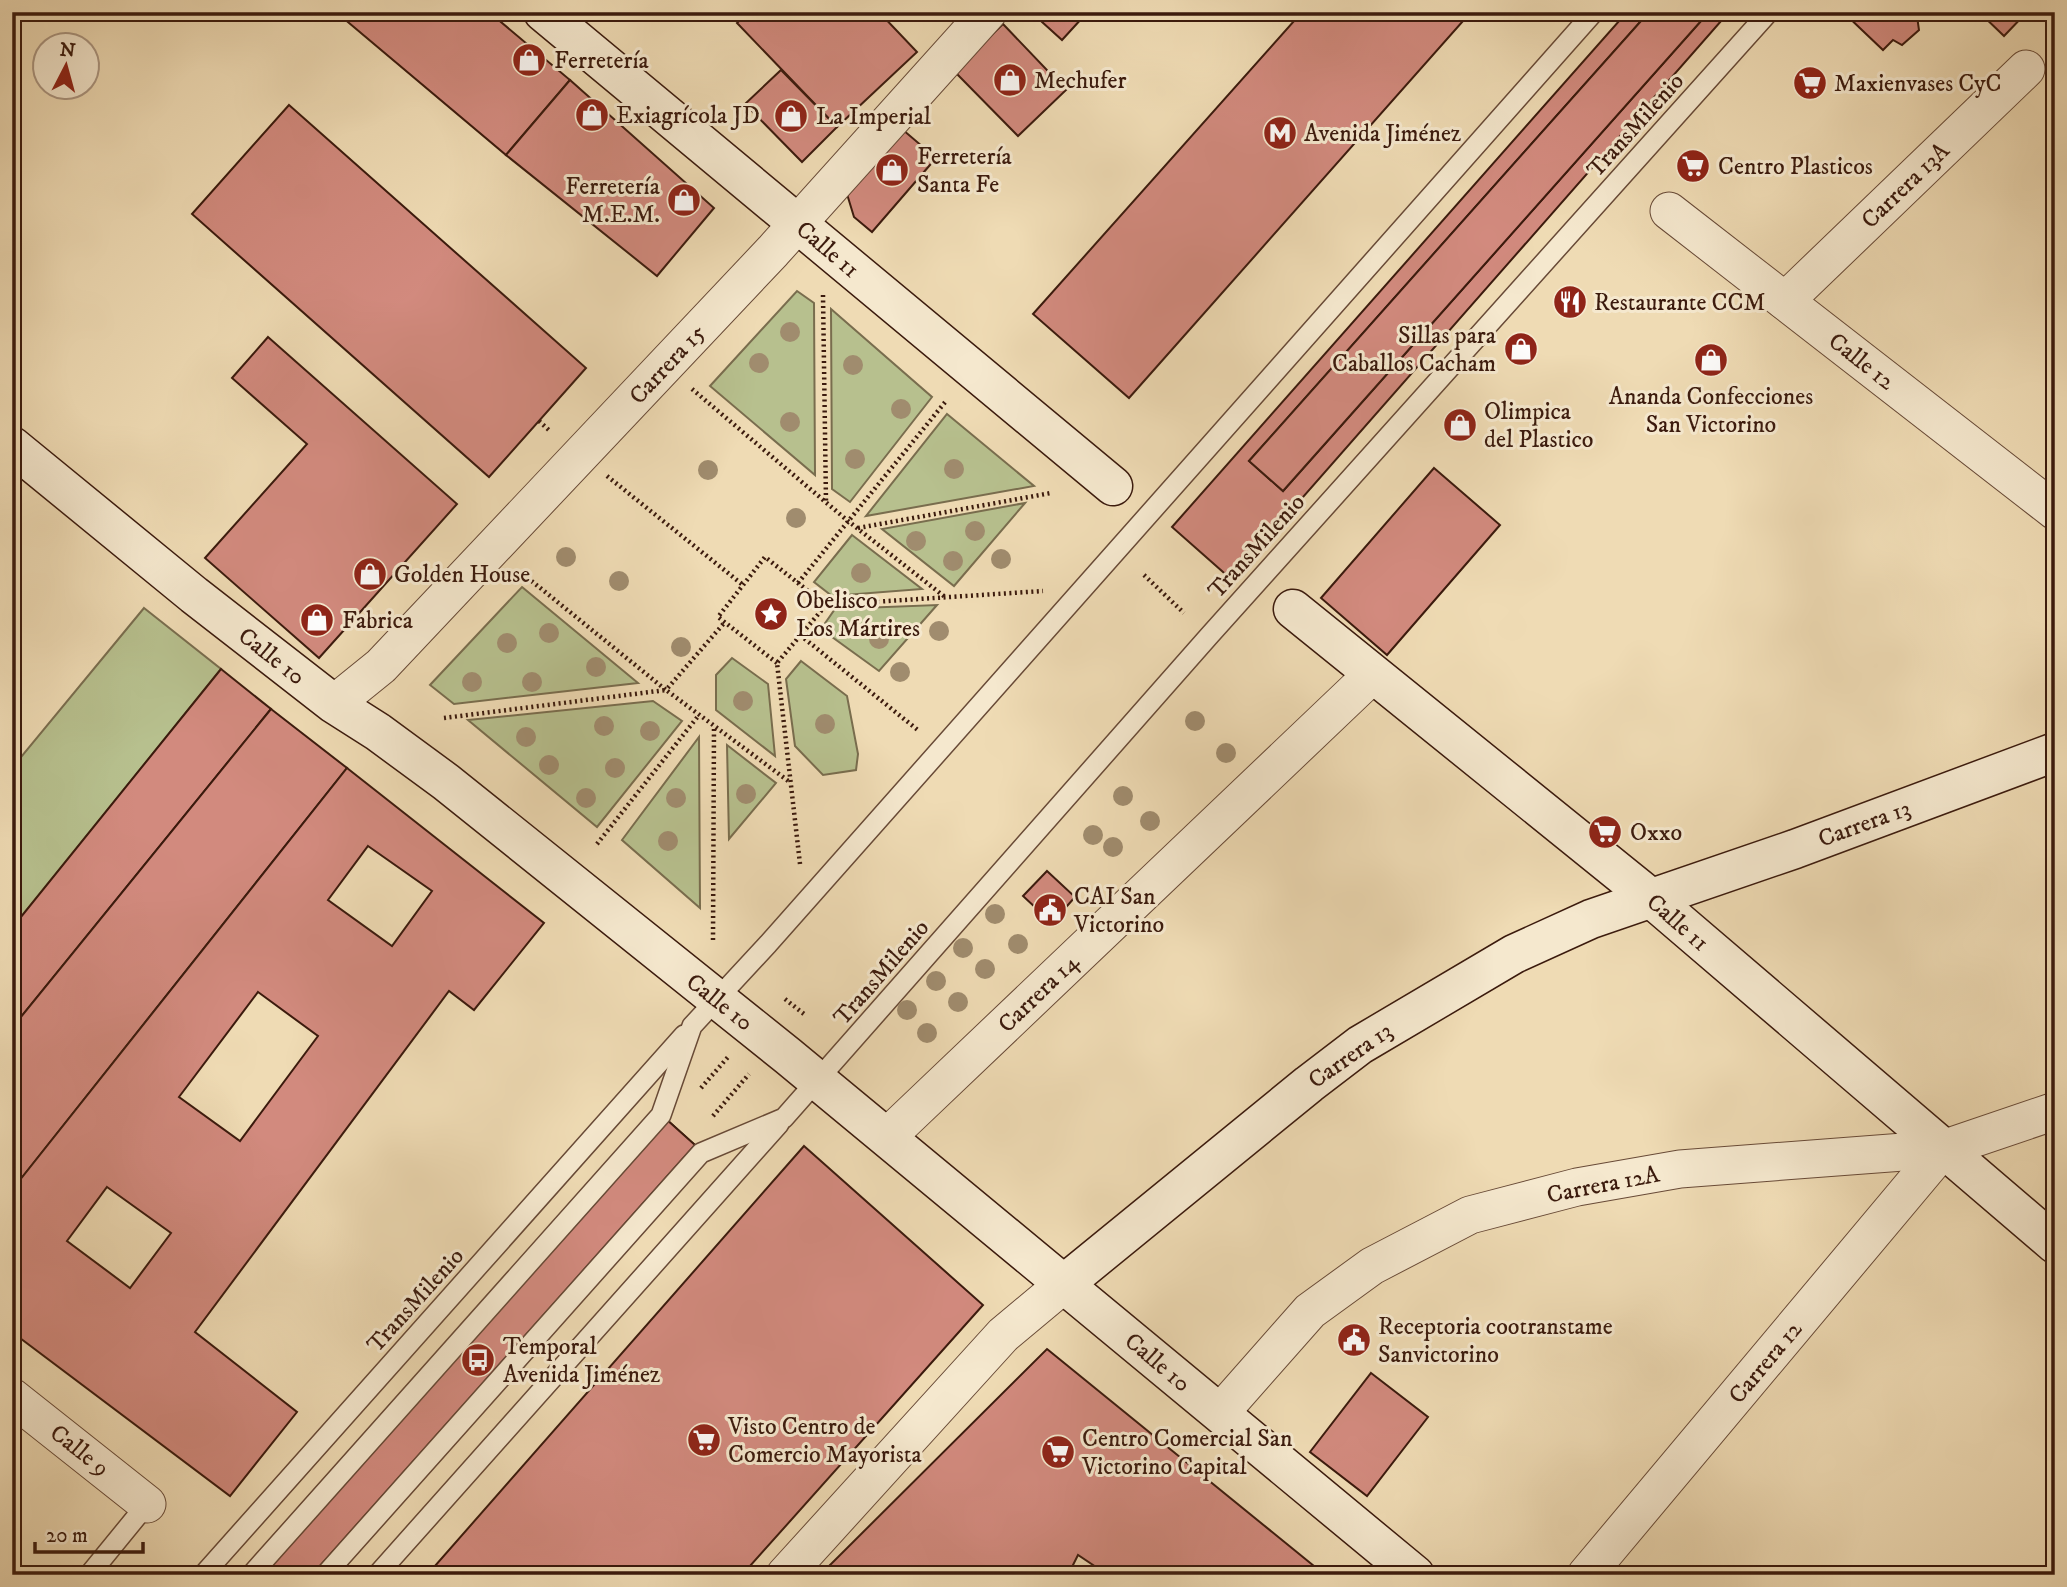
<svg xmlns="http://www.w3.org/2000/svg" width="2067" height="1587" font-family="'IM FELL DW Pica',serif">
<rect width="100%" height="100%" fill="#efdbb4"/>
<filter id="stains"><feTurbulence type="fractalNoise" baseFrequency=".00286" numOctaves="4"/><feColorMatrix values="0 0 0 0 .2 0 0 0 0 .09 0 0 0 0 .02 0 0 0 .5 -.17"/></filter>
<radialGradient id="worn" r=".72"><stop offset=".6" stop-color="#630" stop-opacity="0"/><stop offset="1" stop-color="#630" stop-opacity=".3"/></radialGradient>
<!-- green -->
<g fill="#b7c08e" stroke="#796d4e" stroke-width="2">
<path d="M 797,291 L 814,303 L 815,475 L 710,386 Z"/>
<path d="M 831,309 L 932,397 L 850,502 L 832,489 Z"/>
<path d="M 947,414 L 1034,486 L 866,516 Z"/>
<path d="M 1025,503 L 954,586 L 882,529 Z"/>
<path d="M 852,535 L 922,589 L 832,596 L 814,582 Z"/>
<path d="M 522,587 L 638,683 L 454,704 L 430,685 Z"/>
<path d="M 937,605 L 879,671 L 821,629 L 835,609 Z"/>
<path d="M 144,608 L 221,669 L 12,928 L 12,768 Z"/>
<path d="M 732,658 L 768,684 L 775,756 L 716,710 L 716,675 Z"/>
<path d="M 801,661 L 847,696 L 858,754 L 856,770 L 823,775 L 795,746 L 786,679 Z"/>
<path d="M 653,701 L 682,721 L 597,827 L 468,720 Z"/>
<path d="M 699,737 L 700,908 L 622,840 Z"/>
<path d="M 727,745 L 776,783 L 729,839 Z"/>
</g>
<!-- building -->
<g fill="#d28a7e" stroke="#3b1a0d" stroke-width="2" fill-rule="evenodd">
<path d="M 336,12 L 489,12 L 570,80 L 506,155 Z"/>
<path d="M 748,12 L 879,12 L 917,52 L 837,127 L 737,23 Z"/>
<path d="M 1031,12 L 1077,12 L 1083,17 L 1062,40 Z"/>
<path d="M 1302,12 L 1471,12 L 1129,398 L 1033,314 Z"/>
<path d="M 1627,12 L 1729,12 L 1231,579 L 1172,527 Z"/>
<path d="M 1649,12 L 1709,12 L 1283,491 L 1249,461 Z"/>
<path d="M 1649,12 L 1709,12 L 1283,491 L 1249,461 Z"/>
<path d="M 1843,12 L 1921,12 L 1917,16 L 1919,30 L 1902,45 L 1893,40 L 1883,50 Z"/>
<path d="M 1979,12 L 2027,12 L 2004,36 Z"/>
<path d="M 1003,24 L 1066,90 L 1018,136 L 954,71 Z"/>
<path d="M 781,70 L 837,127 L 802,162 L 745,104 Z"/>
<path d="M 570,80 L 714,208 L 657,276 L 506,155 Z"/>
<path d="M 289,105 L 586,368 L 489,477 L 192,214 Z"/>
<path d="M 896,124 L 936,158 L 872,232 L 854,217 L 847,194 Z"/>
<path d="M 268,337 L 457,504 L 319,658 L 205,558 L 307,444 L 232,378 Z"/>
<path d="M 1434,468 L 1500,525 L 1387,655 L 1321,598 Z"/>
<path d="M 221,669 L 271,709 L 12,1028 L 12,928 Z"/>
<path d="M 271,709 L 347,768 L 12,1190 L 12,1028 Z"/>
<path d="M 347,768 L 544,923 L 474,1010 L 449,991 L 195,1332 L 297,1412 L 230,1496 L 12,1332 L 12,1190 ZM 368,846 L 432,891 L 392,946 L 328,900 ZM 258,992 L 318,1036 L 240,1141 L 179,1097 ZM 107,1187 L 171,1233 L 130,1288 L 67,1241 Z"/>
<path d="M 1047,871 L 1075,897 L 1052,923 L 1023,896 Z"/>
<path d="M 666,1119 L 695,1145 L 312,1575 L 262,1575 Z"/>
<path d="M 666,1119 L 695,1145 L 312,1575 L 262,1575 Z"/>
<path d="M 804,1146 L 983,1305 L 742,1575 L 427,1575 Z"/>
<path d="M 1047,1349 L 1325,1575 L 1108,1575 L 1078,1555 L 1068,1575 L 820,1575 Z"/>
<path d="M 1371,1373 L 1428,1417 L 1367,1496 L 1310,1452 Z"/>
</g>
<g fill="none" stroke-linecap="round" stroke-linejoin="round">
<!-- lane casing -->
<g stroke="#684a37" stroke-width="22">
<g id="lane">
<path d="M 89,1575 L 147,1504"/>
<path d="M 203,1575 L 684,1035"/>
<path d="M 251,1575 L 661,1115 L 692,1026 L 768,944 L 1594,12"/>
<path d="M 325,1575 L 701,1153 L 784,1118 L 1209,636 L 1769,12"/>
<path d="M 377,1575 L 779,1124"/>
</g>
</g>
<!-- street casing -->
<g stroke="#684a37" stroke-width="39">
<g id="street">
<path d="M 1669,211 L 2055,511"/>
<path d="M 1785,301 L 2026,69"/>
<path d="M 334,704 L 381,666 L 773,251 L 988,12"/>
<path d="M 887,1137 L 1373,674"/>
<path d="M 12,1397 L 147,1504"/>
<path d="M 1220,1413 L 1310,1311 L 1372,1266 L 1470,1215 L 1577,1187 L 1680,1169 L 1943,1149 L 2055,1111"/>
<path d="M 785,1575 L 1003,1335 L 1064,1284"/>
<path d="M 1586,1575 L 1943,1149"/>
</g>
</g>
<!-- secondary casing -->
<g stroke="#3b1a0d" stroke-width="41">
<g id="secondary">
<path d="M 543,12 L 1113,486"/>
<path d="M 12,446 L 194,595 L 334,704 L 378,732 L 446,782 L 788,1056 L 1415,1575"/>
<path d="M 1293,609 L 1652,899 L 2055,1244"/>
<path d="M 1064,1284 L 1309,1084 L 1360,1045 L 1514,954 L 1591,919 L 1795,849 L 2055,752"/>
</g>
</g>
<!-- path -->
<g stroke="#3b1a0d" stroke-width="4.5" stroke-dasharray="2 3.5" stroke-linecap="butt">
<path d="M 823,295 L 826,502"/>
<path d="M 692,389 L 848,521 L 945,597"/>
<path d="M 539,421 L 551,432"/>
<path d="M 607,476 L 743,585"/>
<path d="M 858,528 L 1051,493"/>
<path d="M 523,574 L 666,690 L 725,622"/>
<path d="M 1144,575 L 1184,613"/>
<path d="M 798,583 L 946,401"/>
<path d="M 800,635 L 919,731"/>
<path d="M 777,663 L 718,617 L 765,557 L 826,605"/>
<path d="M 444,718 L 666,690 L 791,783"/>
<path d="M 597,844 L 699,715"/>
<path d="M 800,864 L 777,663 L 826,605 L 1043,591"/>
<path d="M 713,940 L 714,727"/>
<path d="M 785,999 L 804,1014"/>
<path d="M 701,1088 L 728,1057"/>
<path d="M 713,1116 L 749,1074"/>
</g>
<!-- lane -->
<use href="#lane" stroke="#f5e8ce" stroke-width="19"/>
<!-- street -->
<use href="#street" stroke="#f5e8ce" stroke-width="37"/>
<!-- secondary -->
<use href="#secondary" stroke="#f5e8ce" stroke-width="38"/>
</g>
<!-- trees -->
<g fill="#a08c6e">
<circle cx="790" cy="332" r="10"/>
<circle cx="759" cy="363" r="10"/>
<circle cx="853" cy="365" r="10"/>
<circle cx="901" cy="409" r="10"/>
<circle cx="790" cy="422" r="10"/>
<circle cx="855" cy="459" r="10"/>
<circle cx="954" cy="469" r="10"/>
<circle cx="708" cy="470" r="10"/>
<circle cx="796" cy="518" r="10"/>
<circle cx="975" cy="531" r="10"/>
<circle cx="916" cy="541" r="10"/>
<circle cx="566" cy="557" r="10"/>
<circle cx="1001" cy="559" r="10"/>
<circle cx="953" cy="561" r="10"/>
<circle cx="861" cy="573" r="10"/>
<circle cx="619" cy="581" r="10"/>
<circle cx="939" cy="631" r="10"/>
<circle cx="549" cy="633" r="10"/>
<circle cx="879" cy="639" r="10"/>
<circle cx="507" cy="643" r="10"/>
<circle cx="681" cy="647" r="10"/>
<circle cx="596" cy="667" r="10"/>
<circle cx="900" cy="672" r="10"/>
<circle cx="472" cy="682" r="10"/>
<circle cx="532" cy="682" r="10"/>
<circle cx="743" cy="701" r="10"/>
<circle cx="1195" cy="721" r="10"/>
<circle cx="825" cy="724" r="10"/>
<circle cx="604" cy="726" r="10"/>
<circle cx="650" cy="731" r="10"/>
<circle cx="526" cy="737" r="10"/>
<circle cx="1226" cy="753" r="10"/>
<circle cx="549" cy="765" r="10"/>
<circle cx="615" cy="768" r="10"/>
<circle cx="746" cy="794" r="10"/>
<circle cx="1123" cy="796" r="10"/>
<circle cx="586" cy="798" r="10"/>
<circle cx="676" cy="798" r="10"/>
<circle cx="1150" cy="821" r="10"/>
<circle cx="1093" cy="835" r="10"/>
<circle cx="668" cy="841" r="10"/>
<circle cx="1113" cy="847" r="10"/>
<circle cx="995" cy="914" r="10"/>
<circle cx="1018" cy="944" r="10"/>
<circle cx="963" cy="948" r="10"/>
<circle cx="985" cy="969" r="10"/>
<circle cx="936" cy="981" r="10"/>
<circle cx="958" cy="1002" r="10"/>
<circle cx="907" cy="1010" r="10"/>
<circle cx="927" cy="1033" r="10"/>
</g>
<!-- icons -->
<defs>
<g id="shop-disc" transform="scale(1.75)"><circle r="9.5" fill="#8f2418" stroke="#f5e8ce"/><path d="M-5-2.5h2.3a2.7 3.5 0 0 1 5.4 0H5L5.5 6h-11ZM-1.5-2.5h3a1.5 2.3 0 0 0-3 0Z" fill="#fff"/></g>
<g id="supermarket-disc" transform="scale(1.75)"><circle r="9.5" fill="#8f2418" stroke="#f5e8ce"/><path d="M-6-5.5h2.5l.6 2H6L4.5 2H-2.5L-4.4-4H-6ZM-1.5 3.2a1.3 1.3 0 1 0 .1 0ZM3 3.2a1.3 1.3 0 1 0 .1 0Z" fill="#fff"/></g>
<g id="metro-disc" transform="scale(1.75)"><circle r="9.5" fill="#8f2418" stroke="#f5e8ce"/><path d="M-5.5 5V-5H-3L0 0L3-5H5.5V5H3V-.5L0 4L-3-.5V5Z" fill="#fff"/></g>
<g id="restaurant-disc" transform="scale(1.75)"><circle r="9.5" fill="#8f2418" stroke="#f5e8ce"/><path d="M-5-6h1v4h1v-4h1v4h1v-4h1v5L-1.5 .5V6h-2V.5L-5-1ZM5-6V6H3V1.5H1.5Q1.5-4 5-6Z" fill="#fff"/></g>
<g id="sight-disc" transform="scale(1.75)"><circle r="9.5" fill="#8f2418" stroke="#f5e8ce"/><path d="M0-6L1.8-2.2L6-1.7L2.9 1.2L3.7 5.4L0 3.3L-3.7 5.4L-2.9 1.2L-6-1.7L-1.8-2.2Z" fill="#fff"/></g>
<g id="civic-disc" transform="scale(1.75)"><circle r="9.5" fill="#8f2418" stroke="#f5e8ce"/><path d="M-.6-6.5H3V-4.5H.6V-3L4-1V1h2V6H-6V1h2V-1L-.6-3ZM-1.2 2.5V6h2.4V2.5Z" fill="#fff"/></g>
<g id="bus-disc" transform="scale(1.75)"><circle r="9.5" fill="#8f2418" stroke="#f5e8ce"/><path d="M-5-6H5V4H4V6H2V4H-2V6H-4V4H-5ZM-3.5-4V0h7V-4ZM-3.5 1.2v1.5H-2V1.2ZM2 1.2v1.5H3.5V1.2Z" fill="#fff"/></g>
</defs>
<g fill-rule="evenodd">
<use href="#shop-disc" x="529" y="60"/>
<use href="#shop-disc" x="1010" y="80"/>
<use href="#supermarket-disc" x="1810" y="83"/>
<use href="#shop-disc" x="592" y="115"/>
<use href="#shop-disc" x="791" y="116"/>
<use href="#metro-disc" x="1280" y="133"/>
<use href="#supermarket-disc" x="1693" y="166"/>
<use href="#shop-disc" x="892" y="170"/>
<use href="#shop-disc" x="684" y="200"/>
<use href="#restaurant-disc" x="1570" y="302"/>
<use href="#shop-disc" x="1521" y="349"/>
<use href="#shop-disc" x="1711" y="360"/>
<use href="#shop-disc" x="1460" y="425"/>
<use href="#shop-disc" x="370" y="574"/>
<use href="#sight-disc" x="771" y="614"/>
<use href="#shop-disc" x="317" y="620"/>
<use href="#supermarket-disc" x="1605" y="832"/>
<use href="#civic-disc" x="1050" y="910"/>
<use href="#civic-disc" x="1354" y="1340"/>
<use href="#bus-disc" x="478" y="1360"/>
<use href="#supermarket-disc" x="704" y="1440"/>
<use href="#supermarket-disc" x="1058" y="1452"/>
</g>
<g text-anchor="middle" stroke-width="6" stroke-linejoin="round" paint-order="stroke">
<!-- poi labels -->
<g font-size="24" fill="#3b1a0d" stroke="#f5e8ce" text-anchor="start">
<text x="554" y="68">Ferretería</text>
<text x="1034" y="88">Mechufer</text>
<text x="1834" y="91">Maxienvases CyC</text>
<text x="616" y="123">Exiagrícola JD</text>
<text x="816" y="124">La Imperial</text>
<text x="1304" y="141">Avenida Jiménez</text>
<text x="917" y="164">Ferretería<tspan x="917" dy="28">Santa Fe</tspan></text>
<text x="1718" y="174">Centro Plasticos</text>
<text x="660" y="194" text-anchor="end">Ferretería<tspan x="660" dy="28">M.E.M.</tspan></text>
<text x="1594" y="310">Restaurante CCM</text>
<text x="1496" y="343" text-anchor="end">Sillas para<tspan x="1496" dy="28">Caballos Cacham</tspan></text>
<text x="1711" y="404" text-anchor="middle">Ananda Confecciones<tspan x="1711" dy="28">San Victorino</tspan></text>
<text x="1484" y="419">Olimpica<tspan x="1484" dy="28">del Plastico</tspan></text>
<text x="394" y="582">Golden House</text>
<text x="796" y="608">Obelisco<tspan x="796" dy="28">Los Mártires</tspan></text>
<text x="342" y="628">Fabrica</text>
<text x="1630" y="840">Oxxo</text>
<text x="1074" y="904">CAI San<tspan x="1074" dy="28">Victorino</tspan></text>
<text x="1378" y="1334">Receptoria cootranstame<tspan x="1378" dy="28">Sanvictorino</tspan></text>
<text x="503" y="1354">Temporal<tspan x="503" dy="28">Avenida Jiménez</tspan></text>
<text x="728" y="1434">Visto Centro de<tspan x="728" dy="28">Comercio Mayorista</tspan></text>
<text x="1082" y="1446">Centro Comercial San<tspan x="1082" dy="28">Victorino Capital</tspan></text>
</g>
<!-- street labels -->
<g font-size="24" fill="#3b1a0d" stroke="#f5e8ce">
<text transform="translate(1635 125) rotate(-48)" y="8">TransMilenio</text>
<text transform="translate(1905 185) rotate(-44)" y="8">Carrera 13A</text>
<text transform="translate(828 249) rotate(40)" y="8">Calle 11</text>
<text transform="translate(1862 361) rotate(38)" y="8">Calle 12</text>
<text transform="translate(667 364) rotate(-47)" y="8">Carrera 15</text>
<text transform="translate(1256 546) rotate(-48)" y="8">TransMilenio</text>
<text transform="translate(272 656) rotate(38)" y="8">Calle 10</text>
<text transform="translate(1864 823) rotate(-20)" y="8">Carrera 13</text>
<text transform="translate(1678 922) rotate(41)" y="8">Calle 11</text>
<text transform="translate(881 972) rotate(-49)" y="8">TransMilenio</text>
<text transform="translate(1038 993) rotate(-44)" y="8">Carrera 14</text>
<text transform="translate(720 1002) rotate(38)" y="8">Calle 10</text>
<text transform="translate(1350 1055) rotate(-35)" y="8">Carrera 13</text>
<text transform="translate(1603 1184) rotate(-11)" y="8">Carrera 12A</text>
<text transform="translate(415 1300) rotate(-48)" y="8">TransMilenio</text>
<text transform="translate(1158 1362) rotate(40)" y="8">Calle 10</text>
<text transform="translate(1765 1362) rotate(-50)" y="8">Carrera 12</text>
<text transform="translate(80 1450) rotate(38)" y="8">Calle 9</text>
</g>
</g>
<!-- margin -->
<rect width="2067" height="1587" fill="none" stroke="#efdbb4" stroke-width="42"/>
<rect x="14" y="14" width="2039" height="1559" fill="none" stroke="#3b1a0d" stroke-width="3.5"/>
<rect x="21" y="21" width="2025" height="1545" fill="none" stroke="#3b1a0d" stroke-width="2"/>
<!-- north arrow -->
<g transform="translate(66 66) rotate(6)"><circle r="33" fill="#f5e8ce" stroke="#ab9681" stroke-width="2"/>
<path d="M0-5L12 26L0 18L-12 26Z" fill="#8f2418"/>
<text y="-10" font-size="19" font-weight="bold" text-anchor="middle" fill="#3b1a0d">N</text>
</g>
<!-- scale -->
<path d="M35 1542v10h108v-10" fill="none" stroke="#3b1a0d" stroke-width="3.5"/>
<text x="46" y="1542" font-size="21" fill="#3b1a0d" stroke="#f5e8ce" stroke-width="5" paint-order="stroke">20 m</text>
<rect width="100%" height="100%" filter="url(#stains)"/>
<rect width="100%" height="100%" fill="url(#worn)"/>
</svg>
